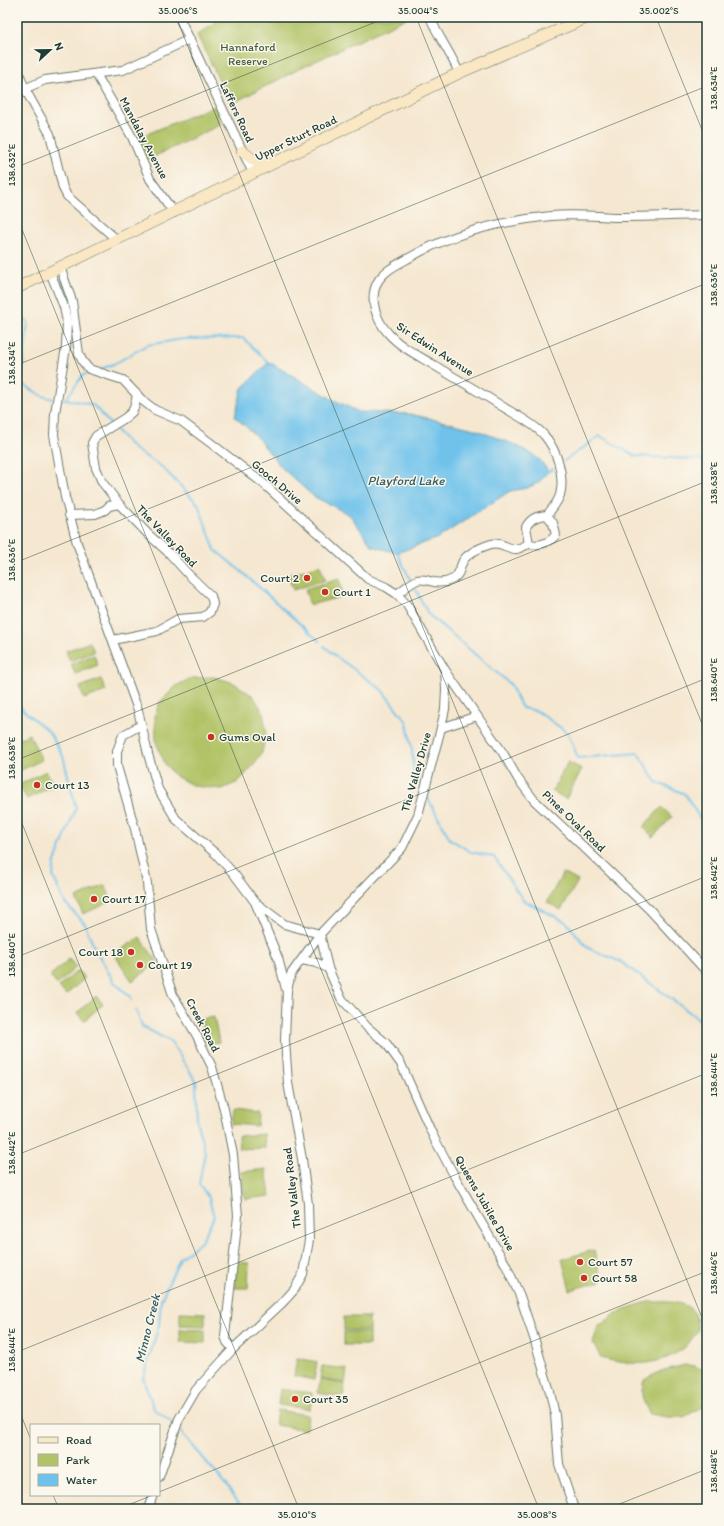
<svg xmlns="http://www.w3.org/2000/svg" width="724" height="1526" font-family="Itim,sans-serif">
<rect width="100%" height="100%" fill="#fbf7ec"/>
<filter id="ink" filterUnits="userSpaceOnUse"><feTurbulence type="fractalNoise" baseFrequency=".025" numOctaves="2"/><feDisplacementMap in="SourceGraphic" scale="8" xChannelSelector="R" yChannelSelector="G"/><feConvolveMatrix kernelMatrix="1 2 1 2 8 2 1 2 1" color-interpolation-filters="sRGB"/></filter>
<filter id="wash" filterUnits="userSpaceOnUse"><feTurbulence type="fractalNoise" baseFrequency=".012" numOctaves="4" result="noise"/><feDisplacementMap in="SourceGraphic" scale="16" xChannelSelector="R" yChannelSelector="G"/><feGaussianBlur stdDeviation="0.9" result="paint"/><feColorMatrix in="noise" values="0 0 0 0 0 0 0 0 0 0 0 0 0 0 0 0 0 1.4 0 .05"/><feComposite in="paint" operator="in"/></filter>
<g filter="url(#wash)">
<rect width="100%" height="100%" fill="#f5e7d0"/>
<!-- green -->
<g fill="#b1c366" stroke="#68804d">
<path d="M 222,17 L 409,17 L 305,66 L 231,104 L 197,35 Z"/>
<path d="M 214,106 L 222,124 L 145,161 L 135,139 Z"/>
<path d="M 320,565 L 325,580 L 293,590 L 288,575 Z"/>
<path d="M 339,579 L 344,596 L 310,605 L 305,589 Z"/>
<path d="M 90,642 L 94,652 L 70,661 L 66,651 Z"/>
<path d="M 94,655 L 98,665 L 75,674 L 71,664 Z"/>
<path d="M 214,677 L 234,683 L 253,696 L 263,712 L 266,731 L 262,753 L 251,768 L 238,782 L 222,789 L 194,786 L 175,776 L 165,764 L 156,742 L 155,715 L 160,702 L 176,686 L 191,678 Z"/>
<path d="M 101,679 L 106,691 L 84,699 L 80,687 Z"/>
<path d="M 29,734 L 42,760 L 17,772 L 17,740 Z"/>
<path d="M 568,762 L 582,769 L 566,799 L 552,791 Z"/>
<path d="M 46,771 L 54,785 L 27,799 L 19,785 Z"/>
<path d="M 662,807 L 672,817 L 653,837 L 643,827 Z"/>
<path d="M 563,873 L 578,881 L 561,910 L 547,902 Z"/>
<path d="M 105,885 L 112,901 L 83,914 L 76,898 Z"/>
<path d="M 140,937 L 158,963 L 132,981 L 114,954 Z"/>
<path d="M 69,959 L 76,967 L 57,985 L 50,976 Z"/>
<path d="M 78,970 L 85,978 L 66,995 L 59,987 Z"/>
<path d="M 96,996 L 103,1004 L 84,1021 L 77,1013 Z"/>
<path d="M 214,1017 L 219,1042 L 206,1044 L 201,1019 Z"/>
<path d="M 233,1110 L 258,1113 L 257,1126 L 231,1124 Z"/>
<path d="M 264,1134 L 265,1148 L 239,1149 L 238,1136 Z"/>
<path d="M 266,1169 L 270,1196 L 245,1199 L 241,1172 Z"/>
<path d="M 594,1250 L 602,1281 L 570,1290 L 562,1259 Z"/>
<path d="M 236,1262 L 249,1263 L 248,1288 L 235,1288 Z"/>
<path d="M 648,1302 C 661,1302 688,1299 695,1315 C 697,1320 697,1326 698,1331 C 693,1336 689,1344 684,1348 C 659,1367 630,1366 601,1358 L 593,1343 L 598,1327 L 610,1318 L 624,1309 Z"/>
<path d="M 180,1312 L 205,1313 L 205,1326 L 180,1325 Z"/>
<rect x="344" y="1317" width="25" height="13"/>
<path d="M 180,1329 L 205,1330 L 205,1343 L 180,1342 Z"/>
<rect x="344" y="1332" width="25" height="13"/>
<path d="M 297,1358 L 317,1362 L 314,1380 L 294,1376 Z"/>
<path d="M 685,1365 L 695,1366 L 707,1372 L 707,1400 L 702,1407 L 684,1417 L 668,1417 L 650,1414 C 642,1400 640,1396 644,1380 L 661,1371 Z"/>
<path d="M 322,1366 L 347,1369 L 345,1383 L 320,1379 Z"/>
<path d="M 320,1380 L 345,1384 L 343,1397 L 318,1393 Z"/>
<path d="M 280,1389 L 312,1393 L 310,1409 L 278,1405 Z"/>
<path d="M 277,1410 L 308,1415 L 306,1430 L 275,1425 Z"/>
</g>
<!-- water -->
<path fill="#6fc2eb" stroke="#478090" d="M 269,362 L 334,400 L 359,412 L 410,414 L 471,428 L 513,444 L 532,454 L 542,462 L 548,472 L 538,483 L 527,488 L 510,491 L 438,538 L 397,553 L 372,546 L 350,515 L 313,496 L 283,469 L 254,434 L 235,417 L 242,388 Z"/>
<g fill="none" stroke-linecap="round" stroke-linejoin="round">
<!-- stream -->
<g stroke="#6fc2eb" stroke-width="2">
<path d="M 17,314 L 28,322 L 21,383 L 42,396 L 53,399"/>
<path d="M 101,369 L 116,363 L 147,345 L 183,339 L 243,338 L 268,362"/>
<path d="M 63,399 L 66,399 L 83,375 L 91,373"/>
<path d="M 66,399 L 93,405 L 111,425"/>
<path d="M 114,428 L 134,449 L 162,467 L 198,504 L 215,550 L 242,572 L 319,641"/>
<path d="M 564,461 L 600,436 L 635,456 L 707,460"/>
<path d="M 547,472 L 553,469"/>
<path d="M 396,551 L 410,579"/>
<path d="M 416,590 L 428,614 L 510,684 L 522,708 L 537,711 L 568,733 L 578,758 L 638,753 L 656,782 L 685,794 L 707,830"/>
<path d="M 324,646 L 337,657 L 381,689 L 407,722 L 412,750 L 414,773 L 422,788"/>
<path d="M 17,703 L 24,711 L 49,732 L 63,756 L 76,808 L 55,862 L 53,876 L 65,903 L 85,924 L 93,945 L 114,982 L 131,997 L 132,1000"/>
<path d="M 426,795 L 450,839 L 471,852 L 494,857 L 523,900 L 566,922 L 588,948 L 621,962 L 707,1025"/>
<path d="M 136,1010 L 142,1026 L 171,1042 L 196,1081 L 197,1123 L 205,1152 L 199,1184 L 209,1198 L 214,1217 L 201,1242 L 180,1258 L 161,1300 L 159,1325 L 143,1378 L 154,1409 L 172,1422"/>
<path d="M 181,1432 L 221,1479 L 244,1509"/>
</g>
</g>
</g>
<g filter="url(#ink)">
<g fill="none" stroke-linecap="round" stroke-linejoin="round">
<!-- minor casing -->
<g stroke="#6a786b" stroke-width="10">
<g id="minor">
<path d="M 179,17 L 253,173"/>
<path d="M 430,17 C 438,37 451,53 459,73"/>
<path d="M 17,68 L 25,89 L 50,134 L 63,188 L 67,196 L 116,239"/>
<path d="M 96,74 L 132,137 L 150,179 L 174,213"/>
<path d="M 17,92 L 45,80 L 123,70 L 190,39"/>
<path d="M 60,267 L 72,301 L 79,354 L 83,362 L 89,369 L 123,380 L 142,400 L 155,410 L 181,421 L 212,444 L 264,484 L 368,579 L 386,587 L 397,594 L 407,605 L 445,670 L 446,689 L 445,709 L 441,728 L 418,815 L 402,848 L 320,934 L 291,974 L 287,990 L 285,1040 L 288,1083 L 302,1159 L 308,1204 L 309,1240 L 303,1274 L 294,1290 L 283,1302 L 233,1349 L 196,1390 L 179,1419 L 159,1477"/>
<path d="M 50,272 L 64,307 L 67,322 L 66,347 L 55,413 L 54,435 L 65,497 L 77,543 L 138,710 L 148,754 L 158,789 L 176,819 L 216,854 L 234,874 L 255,902 L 278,958 L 286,989"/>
<path d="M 69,515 L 95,514 L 105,510 L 109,506 L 119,504"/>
<path d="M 529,544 L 526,527 C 531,518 537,516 547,515 C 551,510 558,502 560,495 C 565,476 557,450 544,435 C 534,424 520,417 508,410 C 483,394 457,379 432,364 C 417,355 399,346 388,333 C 376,320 369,299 377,283 C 383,271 398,264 409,258 C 451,233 502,221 551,216 C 572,214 594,216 615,217 C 646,217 676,216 707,215"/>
<path d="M 529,544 C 540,546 548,544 556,535 L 553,523 L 547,515"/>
<path d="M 397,594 C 403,590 410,583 417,580 C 427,577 437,588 453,579 C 461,574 459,568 463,561 C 468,552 482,547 491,544 C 501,541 508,550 517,549 C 521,548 525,545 529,544"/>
<path d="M 113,640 L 157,631 L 178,619 L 203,617 L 210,612 L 213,604 L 211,596 L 188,574 L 169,553 L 149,535 L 119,504 L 102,482 L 96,468 L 92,443 L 96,436 L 125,418 L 132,412 L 135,405 L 137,394"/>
<path d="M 445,670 L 503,753 L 518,779 L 534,800 L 649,909 L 707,972"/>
<path d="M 141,725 L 123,735 L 117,751 L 117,766 L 135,829 L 147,883 L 151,929 L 173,995 L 197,1036 L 212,1067 L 224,1109 L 233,1155 L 238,1216 L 225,1336 L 227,1342 L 233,1349"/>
<path d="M 441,728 L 477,716"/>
<path d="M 256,903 L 284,924 L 320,934"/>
<path d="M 320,934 L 328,968 L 341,998 L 367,1027 L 386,1043 L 401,1064 L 433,1136 L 455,1177 L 506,1265 L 520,1296 L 535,1341 L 550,1392 L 555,1415 L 559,1464 L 574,1509"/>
<path d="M 302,960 L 317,963 L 328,968"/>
<path d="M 148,1509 L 153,1495"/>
</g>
</g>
<!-- secondary casing -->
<g stroke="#6a786b" stroke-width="12">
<g id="secondary">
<path d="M 242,151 C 252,159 258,165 271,164"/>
<path d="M 17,288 L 459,73 L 589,17"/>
</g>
</g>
<!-- minor -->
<use href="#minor" stroke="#fff" stroke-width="8"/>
<!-- secondary -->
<use href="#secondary" stroke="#fae7c3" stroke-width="11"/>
</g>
</g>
<!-- ticks -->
<path fill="none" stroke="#1f3d34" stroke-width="1" stroke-opacity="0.45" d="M 176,17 L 707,1330M 416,17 L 707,736M 656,17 L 707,142M 17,167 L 388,17M 17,217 L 539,1509M 17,365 L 707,86M 17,562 L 707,283M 17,760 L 707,481M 17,811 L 299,1509M 17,957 L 707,678M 17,1155 L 707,876M 17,1352 L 707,1073M 17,1405 L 31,1440M 159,1492 L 707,1271M 53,1495 L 59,1509M 118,1509 L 153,1495M 607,1509 L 707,1469"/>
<!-- markers -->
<g fill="#c8321e" stroke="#fbf7ec" stroke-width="1.5">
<circle cx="307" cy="578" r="4"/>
<circle cx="325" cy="592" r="4"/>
<circle cx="211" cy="737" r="4"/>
<circle cx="37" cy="785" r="4"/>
<circle cx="94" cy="899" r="4"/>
<circle cx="131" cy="952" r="4"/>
<circle cx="140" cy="965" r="4"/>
<circle cx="580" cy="1262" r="4"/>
<circle cx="584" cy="1278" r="4"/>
<circle cx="295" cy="1399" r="4"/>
</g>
<g text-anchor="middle" stroke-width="3" stroke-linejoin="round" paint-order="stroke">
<!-- park labels -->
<g font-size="12" fill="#445e40" stroke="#fbf7ec">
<text x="248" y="51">Hannaford<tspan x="248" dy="14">Reserve</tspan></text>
</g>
<!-- street labels -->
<g font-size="12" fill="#1f3d34" stroke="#fbf7ec">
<text transform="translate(237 112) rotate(65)" y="4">Laffers Road</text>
<text transform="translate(144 138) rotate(62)" y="4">Mandalay Avenue</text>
<text transform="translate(296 138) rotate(-26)" y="4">Upper Sturt Road</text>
<text transform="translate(435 349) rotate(33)" y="4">Sir Edwin Avenue</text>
<text transform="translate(277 482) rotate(40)" y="4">Gooch Drive</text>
<text transform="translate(167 536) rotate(46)" y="4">The Valley Road</text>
<text transform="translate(416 772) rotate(-74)" y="4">The Valley Drive</text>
<text transform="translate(574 821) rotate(44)" y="4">Pines Oval Road</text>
<text transform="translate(203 1025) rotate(62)" y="4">Creek Road</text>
<text transform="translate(292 1188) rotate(-97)" y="4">The Valley Road</text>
<text transform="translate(485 1203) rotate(60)" y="4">Queens Jubilee Drive</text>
</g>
<!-- poi labels -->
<g font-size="12" fill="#1f3d34" stroke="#fbf7ec" text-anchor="start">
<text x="299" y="582" text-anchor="end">Court 2</text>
<text x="333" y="596">Court 1</text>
<text x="219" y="741">Gums Oval</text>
<text x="45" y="789">Court 13</text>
<text x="102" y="903">Court 17</text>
<text x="123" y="956" text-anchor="end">Court 18</text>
<text x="148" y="969">Court 19</text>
<text x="588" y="1266">Court 57</text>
<text x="592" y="1282">Court 58</text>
<text x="303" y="1403">Court 35</text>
</g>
<!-- water labels -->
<g font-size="13" font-style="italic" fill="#335e62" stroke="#fbf7ec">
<text x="406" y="485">Playford Lake</text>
<text transform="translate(147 1328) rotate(-76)" y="5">Minno Creek</text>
</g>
</g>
<!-- margin -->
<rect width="724" height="1526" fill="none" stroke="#fbf7ec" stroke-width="44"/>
<!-- legend -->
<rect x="30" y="1424" width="130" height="72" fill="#fbf7ec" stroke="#a3ada2"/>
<rect x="38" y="1437" width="20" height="6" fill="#fae7c3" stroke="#a3ada2"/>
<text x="66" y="1444" font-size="12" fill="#1f3d34">Road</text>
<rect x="38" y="1454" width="20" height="12" fill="#b1c366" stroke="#a3ada2"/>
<text x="66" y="1464" font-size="12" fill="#1f3d34">Park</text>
<rect x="38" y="1474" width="20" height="12" fill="#6fc2eb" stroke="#a3ada2"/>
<text x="66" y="1484" font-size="12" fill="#1f3d34">Water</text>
<!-- north arrow -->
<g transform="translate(50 50) rotate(68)" stroke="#fbf7ec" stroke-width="3" paint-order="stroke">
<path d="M0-3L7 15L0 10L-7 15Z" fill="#1f3d34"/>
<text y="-6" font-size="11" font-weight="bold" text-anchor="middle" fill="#1f3d34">N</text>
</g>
<rect x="22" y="22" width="680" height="1482" fill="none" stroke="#1f3d34" stroke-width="1.5"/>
<g font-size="10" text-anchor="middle" fill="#1f3d34">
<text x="178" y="14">35.006°S</text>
<text x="418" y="14">35.004°S</text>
<text x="659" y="14">35.002°S</text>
<text transform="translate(713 88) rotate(-90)" y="4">138.634°E</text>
<text transform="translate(11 165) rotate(-90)" y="4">138.632°E</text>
<text transform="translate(713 285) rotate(-90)" y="4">138.636°E</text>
<text transform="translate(11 363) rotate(-90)" y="4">138.634°E</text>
<text transform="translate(713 483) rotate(-90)" y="4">138.638°E</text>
<text transform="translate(11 560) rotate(-90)" y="4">138.636°E</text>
<text transform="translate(713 680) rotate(-90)" y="4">138.640°E</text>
<text transform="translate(11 758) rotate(-90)" y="4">138.638°E</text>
<text transform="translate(713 878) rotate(-90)" y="4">138.642°E</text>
<text transform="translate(11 955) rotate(-90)" y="4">138.640°E</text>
<text transform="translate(713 1075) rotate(-90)" y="4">138.644°E</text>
<text transform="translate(11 1153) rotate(-90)" y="4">138.642°E</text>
<text transform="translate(713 1273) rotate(-90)" y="4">138.646°E</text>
<text transform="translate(11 1350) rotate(-90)" y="4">138.644°E</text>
<text transform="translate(713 1471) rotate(-90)" y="4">138.648°E</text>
<text x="297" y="1518">35.010°S</text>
<text x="537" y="1518">35.008°S</text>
</g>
</svg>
